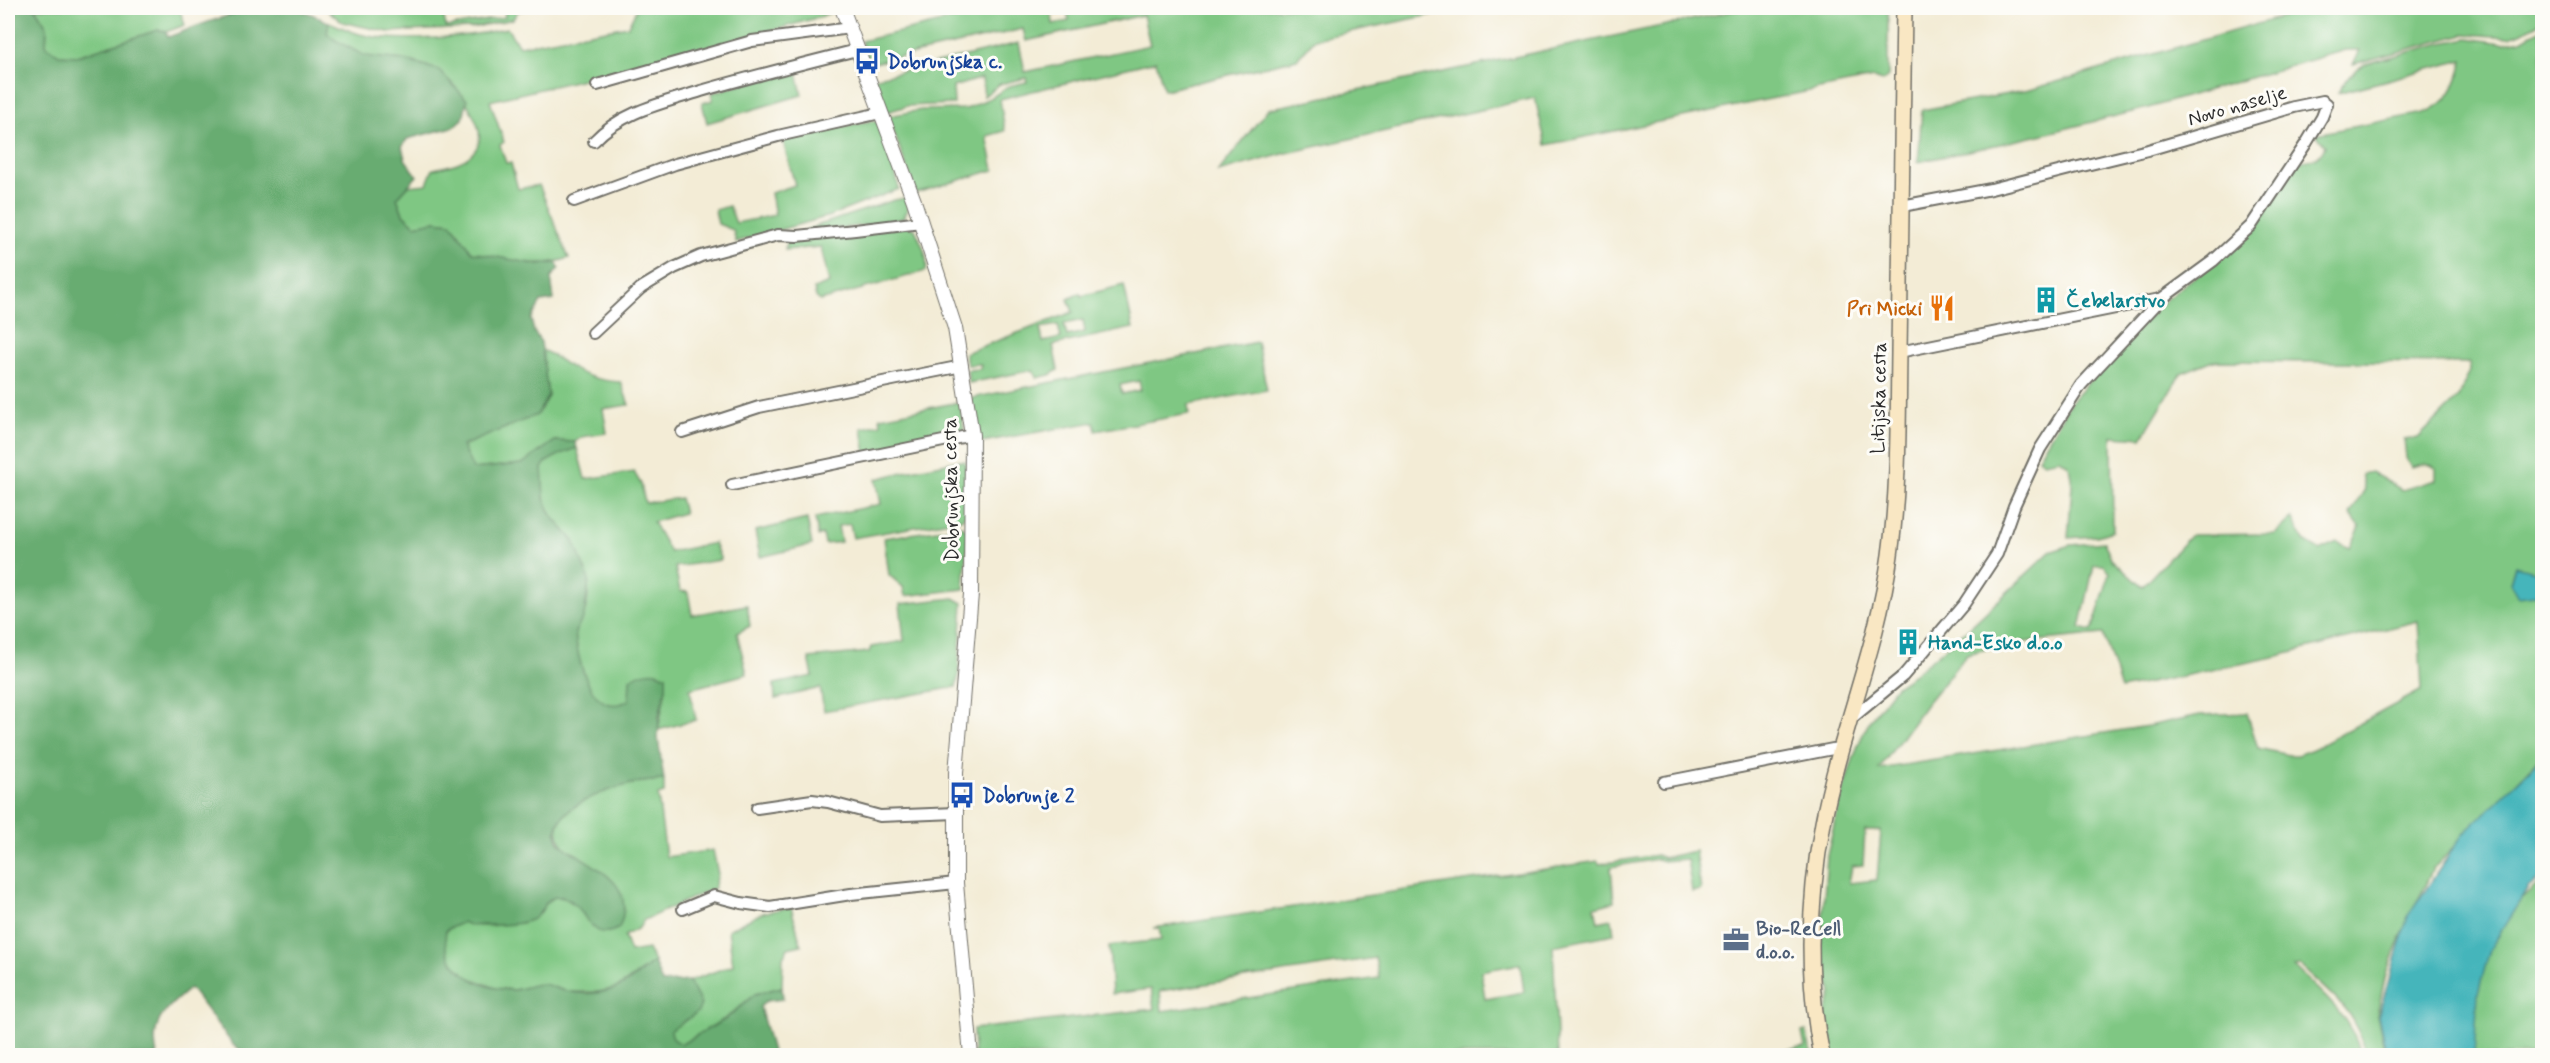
<svg xmlns="http://www.w3.org/2000/svg" width="2550" height="1063" font-family="Mynerve,sans-serif">
<rect width="100%" height="100%" fill="#fdfcf7"/>
<filter id="ink" filterUnits="userSpaceOnUse"><feTurbulence type="fractalNoise" baseFrequency=".0167" numOctaves="2"/><feDisplacementMap in="SourceGraphic" scale="12" xChannelSelector="R" yChannelSelector="G"/><feConvolveMatrix kernelMatrix="1 2 1 2 8 2 1 2 1" color-interpolation-filters="sRGB"/></filter>
<filter id="wash" filterUnits="userSpaceOnUse"><feTurbulence type="fractalNoise" baseFrequency=".008" numOctaves="4" result="noise"/><feDisplacementMap in="SourceGraphic" scale="24" xChannelSelector="R" yChannelSelector="G"/><feGaussianBlur stdDeviation="1.35" result="paint"/><feColorMatrix in="noise" values="0 0 0 0 0 0 0 0 0 0 0 0 0 0 0 0 0 1.4 0 .05"/><feComposite in="paint" operator="in"/></filter>
<g filter="url(#wash)">
<rect width="100%" height="100%" fill="#f3ecd6"/>
<!-- green -->
<g fill="#7fc783" stroke="#557957" stroke-width="1.5" fill-rule="evenodd">
<path d="M 35,8 L 179,8 L 185,25 L 166,32 L 158,30 L 77,56 L 59,55 L 46,46 L 47,27 Z"/>
<path d="M 325,8 L 442,8 L 446,27 L 505,17 L 504,8 L 531,8 L 518,11 L 513,19 L 471,28 L 388,32 L 342,22 Z"/>
<path d="M 637,8 L 836,8 L 837,10 L 820,17 L 693,53 L 490,101 L 504,142 L 500,145 L 506,163 L 511,163 L 518,189 L 539,185 L 569,258 C 538,270 504,258 472,252 L 451,223 L 435,221 L 415,225 L 403,214 L 397,198 L 408,186 L 427,184 L 433,169 C 449,166 468,163 477,147 C 482,138 479,127 474,117 C 460,85 438,64 403,60 C 391,58 378,59 366,57 C 353,54 337,42 327,33 L 329,22 C 340,26 352,33 364,35 C 397,43 474,37 507,28 L 519,46 L 628,26 Z"/>
<path d="M 1001,8 L 1460,8 L 1460,9 L 1315,39 L 1297,59 L 1164,90 L 1156,61 L 1000,99 L 1005,131 L 987,136 L 994,170 L 916,193 L 888,116 L 921,110 L 966,109 L 992,97 L 1009,86 L 1027,82 L 1026,78 L 1000,84 L 984,96 L 982,78 L 953,87 L 954,104 L 907,106 L 887,112 L 874,78 L 1019,43 L 1025,72 L 1150,45 L 1143,15 L 1026,41 L 1023,29 L 869,64 L 861,41 ZM 1067,11 L 1069,21 L 1053,24 L 1052,14 Z"/>
<path d="M 1747,8 L 1888,8 L 1888,77 L 1883,81 L 1873,78 L 1546,145 L 1535,98 L 1287,153 L 1218,172 L 1268,109 Z"/>
<path d="M 2313,8 L 2542,8 L 2542,21 L 2522,33 L 2509,37 L 2464,34 L 2353,64 L 2360,50 L 2345,50 L 2148,108 L 2036,136 L 1918,162 L 1922,110 L 2029,90 Z"/>
<path d="M 2542,28 L 2542,756 L 2433,869 L 2404,929 L 2386,973 L 2377,1015 L 2386,1055 L 2367,1055 C 2353,1008 2335,998 2300,966 L 2294,967 C 2322,993 2352,1017 2361,1055 L 1833,1055 L 1825,1015 L 1832,993 L 1820,953 L 1827,856 L 1840,799 L 1858,745 L 1870,720 L 1896,686 L 1913,675 L 1971,626 L 2050,552 L 2071,545 L 2104,542 L 2111,559 L 2142,587 L 2191,535 L 2275,534 L 2292,518 L 2304,541 L 2319,550 L 2337,542 L 2350,548 L 2360,527 L 2350,514 L 2365,489 L 2362,474 L 2371,472 L 2402,490 L 2436,480 L 2436,468 C 2429,462 2419,465 2411,467 L 2406,458 L 2404,440 L 2418,438 L 2458,398 L 2470,371 L 2469,363 L 2211,361 L 2181,373 L 2142,438 L 2112,436 L 2113,531 L 2097,536 L 2068,538 L 2072,485 L 2069,466 L 2060,459 L 2044,462 L 2038,458 L 2071,401 L 2165,300 L 2247,236 L 2294,162 C 2309,160 2318,161 2325,146 L 2316,134 L 2424,113 C 2449,104 2458,85 2463,60 L 2338,93 C 2345,80 2352,72 2365,64 L 2442,43 L 2468,38 L 2503,43 L 2522,40 ZM 2094,565 L 2104,565 L 2110,573 L 2092,631 L 2080,628 ZM 2418,621 L 2422,690 L 2313,749 L 2297,755 L 2288,755 L 2258,748 L 2247,713 L 2200,715 L 2148,726 L 1879,769 L 1926,704 L 1967,654 L 2006,644 L 2103,634 L 2121,689 L 2274,657 ZM 1865,831 L 1881,831 L 1877,880 L 1849,883 L 1852,866 L 1863,865 Z"/>
<path d="M 796,67 L 802,95 L 707,123 L 702,103 L 713,100 L 712,93 Z"/>
<path d="M 871,121 L 878,122 L 891,153 L 899,189 L 830,216 L 736,242 L 733,230 L 718,224 L 715,210 L 729,206 L 736,223 L 775,215 L 771,193 L 795,185 L 782,138 Z"/>
<path d="M 906,198 L 908,209 L 903,218 L 886,223 L 807,232 L 807,229 L 894,200 Z"/>
<path d="M 907,226 L 915,229 C 921,242 929,258 926,271 L 820,301 L 816,297 L 814,289 L 829,283 L 821,247 L 785,250 L 786,242 L 798,239 Z"/>
<path d="M 1124,285 L 1133,328 L 1053,345 L 1058,370 L 1050,375 L 1037,378 L 1033,370 L 969,383 L 967,370 L 980,369 L 981,364 L 967,365 L 965,353 L 1073,312 L 1068,299 L 1080,293 L 1081,296 ZM 1083,320 L 1085,332 L 1067,336 L 1064,324 ZM 1058,325 L 1061,338 L 1043,342 L 1040,328 Z"/>
<path d="M 1257,342 L 1267,390 L 1188,405 L 1189,414 L 1096,431 L 1094,422 L 976,443 L 971,398 ZM 1139,381 L 1141,390 L 1122,394 L 1120,385 Z"/>
<path d="M 542,350 C 552,354 558,359 567,365 C 583,376 602,381 621,382 L 629,405 L 603,409 L 607,433 L 582,437 L 575,442 L 555,441 L 522,464 L 472,469 L 462,445 L 537,415 L 548,396 Z"/>
<path d="M 960,402 L 964,430 L 961,434 L 866,454 L 862,428 L 881,424 L 880,417 Z"/>
<path d="M 577,448 L 585,479 L 634,472 L 641,484 L 645,503 L 680,498 L 684,513 L 653,522 L 670,552 L 714,543 L 721,560 L 675,567 L 680,591 L 688,592 L 692,615 L 747,605 L 750,626 L 737,633 L 747,674 L 690,689 L 696,720 L 658,730 L 666,688 L 666,676 C 654,684 631,703 618,705 C 587,710 577,654 575,632 C 611,572 564,552 545,500 C 541,490 542,478 542,467 C 550,456 564,452 577,448 Z"/>
<path d="M 957,461 L 965,461 L 967,468 L 968,513 L 961,519 L 853,538 L 850,524 L 838,526 L 841,542 L 825,544 L 823,535 L 818,536 L 815,518 L 881,504 L 876,479 L 911,470 Z"/>
<path d="M 807,519 L 812,545 L 760,557 L 755,531 Z"/>
<path d="M 962,526 L 968,531 L 964,589 L 905,596 L 903,587 L 889,575 L 884,538 Z"/>
<path d="M 954,598 L 963,603 L 958,678 L 956,687 L 824,711 L 820,688 L 775,699 L 774,684 L 813,676 L 809,658 L 869,652 L 871,647 L 904,641 L 900,604 Z"/>
<path d="M 664,780 L 664,793 L 658,795 L 666,857 L 713,850 L 718,874 L 714,888 L 644,920 L 639,928 L 624,936 L 630,952 L 648,949 L 654,962 L 617,988 L 598,992 L 567,992 L 543,984 L 513,990 L 496,988 L 468,977 L 450,961 L 444,942 L 446,930 L 463,922 C 485,932 520,921 541,912 C 554,882 577,903 588,922 L 565,847 C 534,812 609,788 636,783 C 645,781 654,781 664,780 Z"/>
<path d="M 1695,851 L 1701,890 L 1692,892 L 1687,859 L 1663,861 L 1657,859 L 1611,867 L 1614,902 L 1595,907 L 1598,922 L 1612,919 L 1614,934 L 1553,946 L 1558,1055 L 974,1056 L 973,1029 L 1154,1009 L 1151,989 L 1112,994 L 1109,946 L 1161,940 L 1159,928 L 1153,928 L 1598,861 L 1599,864 L 1657,855 L 1663,858 ZM 1375,958 L 1379,978 L 1162,1011 L 1160,991 ZM 1520,964 L 1524,992 L 1485,999 L 1481,971 Z"/>
<path d="M 2542,881 L 2542,1055 L 2468,1056 L 2468,1023 L 2493,939 L 2516,904 Z"/>
<path d="M 791,907 L 801,945 L 788,948 L 783,957 L 782,987 L 755,994 L 726,1018 L 682,1044 L 676,1043 L 672,1038 L 671,1030 L 697,1012 L 701,1004 L 689,981 L 733,965 L 728,930 L 762,913 Z"/>
<path d="M 1806,1031 L 1812,1055 L 1755,1055 L 1805,1047 L 1802,1032 Z"/>
</g>
<!-- forest -->
<path fill="#67ac71" stroke="#496c4e" stroke-width="1.5" d="M 8,8 L 35,8 L 47,27 L 46,46 L 59,55 L 77,56 L 158,30 L 166,32 L 168,37 C 209,22 254,1 299,10 C 310,12 319,18 329,22 L 327,33 L 335,40 L 365,56 L 404,60 L 439,70 L 467,100 L 463,119 L 453,127 L 407,139 L 402,147 L 405,159 L 417,176 L 397,198 L 403,214 L 415,225 L 435,221 L 451,223 L 472,252 L 534,264 L 557,263 L 559,268 L 551,278 L 554,300 L 541,302 L 531,319 L 534,332 L 541,342 L 548,396 L 537,415 L 462,446 L 473,469 L 522,464 L 555,441 L 575,442 L 577,448 L 557,456 L 546,462 L 542,468 L 544,498 L 552,516 L 574,541 L 589,580 L 584,616 L 575,632 C 577,658 591,722 629,700 L 630,679 C 642,672 653,668 666,676 L 666,688 L 659,716 L 658,738 L 664,780 C 654,781 645,781 636,783 C 613,787 546,808 558,840 C 561,846 570,851 576,854 C 605,873 636,888 619,928 C 587,946 588,903 562,897 C 543,894 545,914 531,920 C 513,927 490,924 471,926 L 463,922 L 446,930 C 440,967 478,989 512,990 C 522,990 533,983 543,984 C 551,985 558,990 566,991 C 581,995 601,994 616,988 C 629,983 642,971 654,962 L 662,983 L 689,981 L 701,1004 L 698,1012 L 671,1030 C 672,1038 674,1042 682,1044 L 726,1019 L 755,994 L 782,987 L 783,999 L 766,1001 L 760,1007 L 773,1055 L 250,1055 L 234,1046 L 190,988 C 166,1009 149,1021 157,1055 L 8,1055 Z"/>
<!-- water -->
<g fill="#45b5bb" stroke="#387073" stroke-width="1.5">
<path d="M 2515,566 L 2542,573 L 2542,600 L 2535,595 L 2518,597 L 2510,583 Z"/>
<path d="M 2542,758 L 2542,877 L 2528,888 L 2490,949 L 2478,993 L 2474,1055 L 2387,1055 L 2378,1016 L 2408,916 L 2463,834 Z"/>
</g>
</g>
<g filter="url(#ink)">
<g fill="none" stroke-linecap="round" stroke-linejoin="round">
<!-- minor casing -->
<g stroke="#716f67" stroke-width="14">
<g id="minor">
<path d="M 597,85 L 752,41 L 850,28"/>
<path d="M 594,141 C 622,111 664,103 701,91 C 753,76 805,63 857,50"/>
<path d="M 574,201 L 675,164 L 778,136 L 880,113"/>
<path d="M 593,333 L 641,288 L 674,268 L 701,256 L 778,235 L 797,236 L 855,230 L 921,222"/>
<path d="M 1899,352 L 2160,299"/>
<path d="M 682,432 L 759,407 L 962,366"/>
<path d="M 732,485 L 972,435"/>
<path d="M 1852,718 L 1903,676 L 1964,604 L 1997,554 L 2014,506 L 2040,449 L 2081,385 L 2161,299 L 2213,261 L 2251,226 L 2307,142 L 2322,117 L 2327,104 L 2323,101 L 2294,107 L 2148,150 L 2070,169 L 1991,189 L 1902,206"/>
<path d="M 1664,782 L 1843,747"/>
<path d="M 757,808 L 812,800 L 828,802 L 880,816 L 957,813"/>
<path d="M 683,909 L 714,896 L 741,903 L 770,907 L 851,894 L 956,883"/>
</g>
</g>
<!-- tertiary casing -->
<g stroke="#716f67" stroke-width="16">
<path id="tertiary" d="M 842,8 L 914,201 L 955,328 L 972,435 L 971,594 L 956,773 L 956,883 L 971,1056"/>
</g>
<!-- secondary casing -->
<g stroke="#716f67" stroke-width="18">
<path id="secondary" d="M 1822,1056 C 1806,977 1808,901 1823,823 C 1840,733 1878,647 1890,555 C 1899,488 1898,421 1899,353 C 1901,238 1903,123 1904,8"/>
</g>
<!-- minor -->
<use href="#minor" stroke="#fff" stroke-width="10"/>
<!-- tertiary -->
<use href="#tertiary" stroke="#fff" stroke-width="14"/>
<!-- secondary -->
<use href="#secondary" stroke="#f9e7c3" stroke-width="15"/>
</g>
</g>
<!-- icons -->
<defs>
<g id="bus-bare" transform="scale(2.07)"><path d="M-5-6H5V4H4V6H2V4H-2V6H-4V4H-5ZM-3.5-4V0h7V-4ZM-3.5 1.2v1.5H-2V1.2ZM2 1.2v1.5H3.5V1.2Z" fill="#1a4fb4" stroke="#fdfcf7" stroke-width="2.5" paint-order="stroke"/></g>
<g id="building-bare" transform="scale(2.07)"><path d="M-4-6H4V6H1V3H-1V6H-4ZM-2.5-4.3h1.7v1.8h-1.7ZM.8-4.3h1.7v1.8H.8ZM-2.5-1h1.7V.8h-1.7ZM.8-1h1.7V.8H.8Z" fill="#0f9aa8" stroke="#fdfcf7" stroke-width="2.5" paint-order="stroke"/></g>
<g id="restaurant-bare" transform="scale(2.07)"><path d="M-5-6h1v4h1v-4h1v4h1v-4h1v5L-1.5 .5V6h-2V.5L-5-1ZM5-6V6H3V1.5H1.5Q1.5-4 5-6Z" fill="#e8710a" stroke="#fdfcf7" stroke-width="2.5" paint-order="stroke"/></g>
<g id="office-bare" transform="scale(2.07)"><path d="M-6-3h4V-5.5h4V-3h4V5H-6ZM-1-4.5V-3h2v-1.5ZM-6 0V1H6V0Z" fill="#5c6f8a" stroke="#fdfcf7" stroke-width="2.5" paint-order="stroke"/></g>
</defs>
<g fill-rule="evenodd">
<use href="#bus-bare" x="867" y="61"/>
<use href="#building-bare" x="2046" y="300"/>
<use href="#restaurant-bare" x="1942" y="308"/>
<use href="#building-bare" x="1908" y="642"/>
<use href="#bus-bare" x="962" y="795"/>
<use href="#office-bare" x="1736" y="940"/>
</g>
<g text-anchor="middle" stroke-width="6" stroke-linejoin="round" paint-order="stroke">
<!-- transit labels -->
<g font-size="20" font-weight="bold" fill="#164399" stroke="#fdfcf7" text-anchor="start">
<text x="887" y="68">Dobrunjska c.</text>
<text x="982" y="802">Dobrunje 2</text>
</g>
<!-- street labels -->
<g font-size="20" fill="#2b2b2b" stroke="#fdfcf7">
<text transform="translate(2237 105) rotate(-16)" y="7">Novo naselje</text>
<text transform="translate(1878 398) rotate(-89)" y="7">Litijska cesta</text>
<text transform="translate(950 490) rotate(-91)" y="7">Dobrunjska cesta</text>
</g>
<!-- culture labels -->
<g font-size="20" font-weight="bold" fill="#0d838f" stroke="#fdfcf7" text-anchor="start">
<text x="2066" y="307">Čebelarstvo</text>
<text x="1928" y="649">Hand-Esko d.o.o</text>
</g>
<!-- food labels -->
<g font-size="20" font-weight="bold" fill="#c56008" stroke="#fdfcf7" text-anchor="end">
<text x="1922" y="315">Pri Micki</text>
</g>
<!-- service labels -->
<g font-size="20" font-weight="bold" fill="#4e5e75" stroke="#fdfcf7" text-anchor="start">
<text x="1756" y="935">Bio-ReCell<tspan x="1756" dy="23">d.o.o.</tspan></text>
</g>
</g>
<!-- margin -->
<rect width="2550" height="1063" fill="none" stroke="#fdfcf7" stroke-width="30"/>
</svg>
